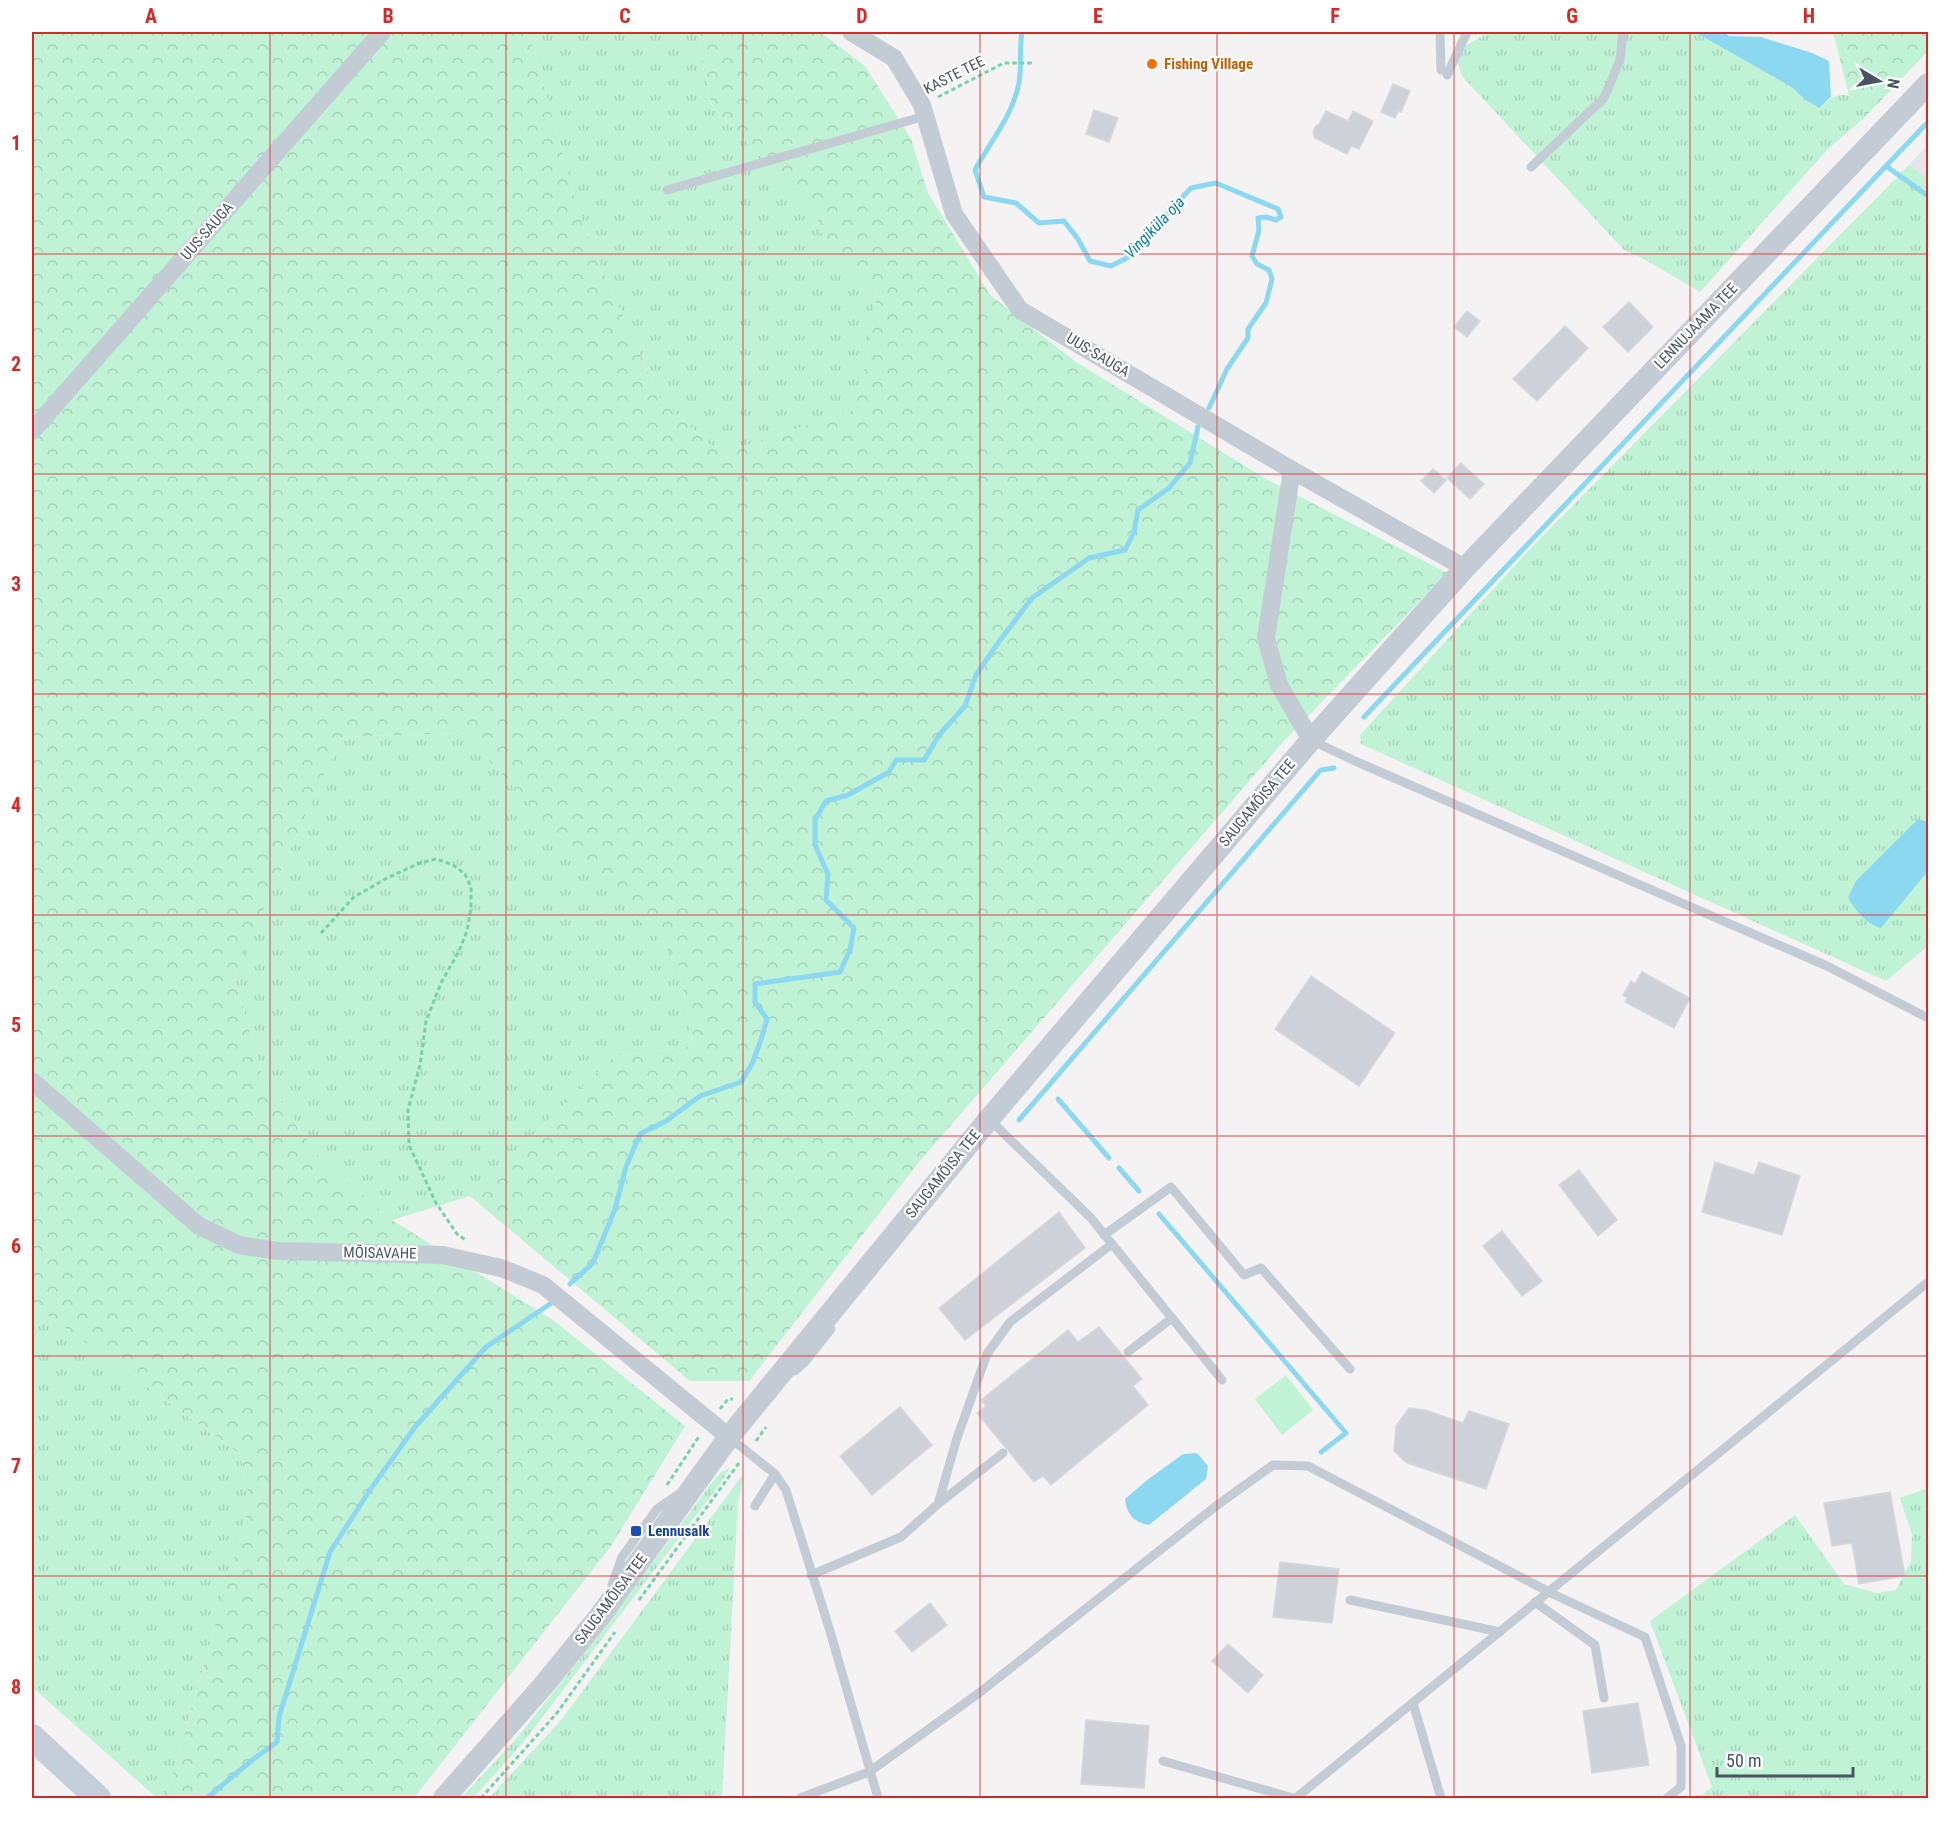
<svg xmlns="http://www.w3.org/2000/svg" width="1960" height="1830" font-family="'Roboto Condensed',sans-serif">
<defs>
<pattern id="grass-tufts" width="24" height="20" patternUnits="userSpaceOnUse" patternTransform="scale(1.5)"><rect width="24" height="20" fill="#c0f2d6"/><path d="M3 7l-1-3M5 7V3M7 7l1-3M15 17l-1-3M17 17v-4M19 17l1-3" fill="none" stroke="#a6d1ba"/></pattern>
<pattern id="forest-crowns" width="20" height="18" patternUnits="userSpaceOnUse" patternTransform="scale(1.5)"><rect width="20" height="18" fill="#c0f2d6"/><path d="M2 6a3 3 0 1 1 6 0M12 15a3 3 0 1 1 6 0" fill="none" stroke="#a6d1ba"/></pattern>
</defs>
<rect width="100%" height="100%" fill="#f4f2f2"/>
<!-- airport -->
<path fill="#e4e6ea" d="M 1928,144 L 1928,179 L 1909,165 Z"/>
<!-- grass -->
<g fill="url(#grass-tufts)">
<path d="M 529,32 L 699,32 L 702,62 L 712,106 L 816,215 L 827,251 L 877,288 L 870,348 L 853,410 L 720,454 L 660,399 L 582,224 Z"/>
<path d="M 1490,32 L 1695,32 L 1793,88 L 1804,99 L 1819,108 C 1834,94 1842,91 1861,100 L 1867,115 L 1827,150 L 1700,292 L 1646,260 L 1624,250 L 1462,76 L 1454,52 Z"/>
<path d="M 1909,165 L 1928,179 L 1928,946 L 1886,981 L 1361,744 L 1360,735 L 1529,550 Z"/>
<path d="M 463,733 L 677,960 L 695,1046 L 614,1056 L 470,1196 L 392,1220 L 322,1161 L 262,1074 L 234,975 L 341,737 Z"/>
<path d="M 32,1304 L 240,1454 L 250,1503 L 166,1798 L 157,1798 L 32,1687 Z"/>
<path d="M 730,1468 L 720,1484 L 522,1744 L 473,1798 L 461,1798 L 516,1739 L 605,1627 L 710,1485 L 721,1472 Z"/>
<path d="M 744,1473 L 738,1503 L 722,1798 L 489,1798 L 562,1719 Z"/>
<path d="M 1928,1488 L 1928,1798 L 1698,1798 L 1712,1787 L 1650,1621 L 1795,1515 L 1844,1584 L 1877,1593 L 1896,1590 L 1911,1561 L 1912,1535 L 1900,1498 Z"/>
</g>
<!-- forest -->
<g fill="url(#forest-crowns)">
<path d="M 32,32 L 529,32 L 582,224 L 660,399 L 720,454 L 853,410 L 870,348 L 877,288 L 827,251 L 816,215 L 712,106 L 702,62 L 699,32 L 820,32 L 865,66 L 911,139 L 928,193 L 990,295 L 1076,362 L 1266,479 L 1447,573 L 1283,742 L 919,1162 L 749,1381 L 690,1381 L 470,1196 L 614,1056 L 695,1046 L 677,960 L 463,733 L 341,737 L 234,975 L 262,1074 L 322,1161 L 392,1220 L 553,1320 L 685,1426 L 611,1546 L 414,1798 L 166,1798 L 250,1503 L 240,1454 L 32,1304 Z"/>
<path d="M 1833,32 L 1928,32 L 1928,51 L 1867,115 L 1861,100 L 1849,95 Z"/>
</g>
<!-- pitch -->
<path fill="#c0f2d6" d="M 1286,1375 L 1313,1410 L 1282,1435 L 1255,1399 Z"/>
<!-- water -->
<g fill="#8cd8f1">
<path d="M 1695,32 L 1724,32 L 1729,36 L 1761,37 L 1812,53 L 1829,61 L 1831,97 L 1819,108 L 1804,99 L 1793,88 Z"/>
<path d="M 1918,819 L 1928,822 L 1928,871 L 1881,928 C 1867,925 1854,909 1848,897 L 1856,881 Z"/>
<path d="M 1197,1453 L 1208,1466 L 1206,1479 L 1149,1525 C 1134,1522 1127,1515 1125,1499 L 1146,1481 L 1183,1454 Z"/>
</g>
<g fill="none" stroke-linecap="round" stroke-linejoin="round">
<!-- stream -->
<g stroke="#8cd8f1" stroke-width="5">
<path d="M 1022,32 C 1019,48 1022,66 1019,83 C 1013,115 990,142 975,170 L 984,197 L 1016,203 L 1039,223 L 1064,221 L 1078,239 L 1090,261 L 1111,266 L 1127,258 L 1191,188 L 1216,183 L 1278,209 L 1281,217 L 1276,220 L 1266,217 L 1258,218 L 1259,230 L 1252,256 L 1257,264 L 1269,270 L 1272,279 L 1266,303 L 1248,329 L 1248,338 L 1227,369 L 1209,408"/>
<path d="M 1886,166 L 1928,122"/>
<path d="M 1364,717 L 1886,166 L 1928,196"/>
<path d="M 1058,1099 L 1109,1158"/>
<path d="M 1019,1120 L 1318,773 L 1321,770 L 1334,768"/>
<path d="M 1119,1168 L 1139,1191"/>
<path d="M 1159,1214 L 1346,1433 L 1321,1452"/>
<path d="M 570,1284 L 593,1263 L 615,1209 L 626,1167 L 640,1134 L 666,1121 L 700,1096 L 741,1082 L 752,1064 L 761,1040 L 767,1019 L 755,1002 L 755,984 L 840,972 L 850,950 L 854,928 L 826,900 L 828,874 L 815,845 L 815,820 L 826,801 L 848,795 L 889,772 L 896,760 L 924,760 L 940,734 L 965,706 L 976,675 L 998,643 L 1032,598 L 1089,558 L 1125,550 L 1134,532 L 1138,510 L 1169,488 L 1190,463 L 1198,427"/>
<path d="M 207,1798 L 251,1761 L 277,1742 L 279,1717 L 330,1552 L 370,1490 L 415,1427 L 486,1347 L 550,1304"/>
</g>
</g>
<!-- building -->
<g fill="#ced1d7" stroke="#d6d8de" stroke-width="1.5">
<path d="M 1393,84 L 1410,91 L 1401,112 L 1398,111 L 1395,118 L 1381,112 Z"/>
<path d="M 1094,110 L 1118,118 L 1109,142 L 1086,134 Z"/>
<path d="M 1326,111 L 1348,121 L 1353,111 L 1373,121 L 1359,149 L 1351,146 L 1347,154 L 1315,138 L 1313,132 L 1316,126 L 1319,124 Z"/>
<path d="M 1629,302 L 1653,327 L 1628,352 L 1603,327 Z"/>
<path d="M 1467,311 L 1480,321 L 1467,337 L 1454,327 Z"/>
<path d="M 1565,326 L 1588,348 L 1537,401 L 1513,379 Z"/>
<path d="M 1461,463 L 1484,484 L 1470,499 L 1447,478 Z"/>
<path d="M 1433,469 L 1446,480 L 1434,493 L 1421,481 Z"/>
<path d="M 1642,972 L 1690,998 L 1674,1028 L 1625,1002 L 1627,998 L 1623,995 L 1631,981 L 1635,984 Z"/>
<path d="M 1311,976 L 1395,1033 L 1359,1086 L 1275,1029 Z"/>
<path d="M 1715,1162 L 1754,1175 L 1759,1162 L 1800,1176 L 1782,1235 L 1702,1212 Z"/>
<path d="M 1579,1170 L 1617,1220 L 1598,1236 L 1559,1185 Z"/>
<path d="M 1059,1212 L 1085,1248 L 965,1340 L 939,1308 Z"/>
<path d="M 1502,1231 L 1542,1281 L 1522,1296 L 1483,1246 Z"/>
<path d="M 1099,1327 L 1142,1379 L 1133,1386 L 1148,1405 L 1051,1485 L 1043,1476 L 1034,1482 L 977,1413 L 986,1406 L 981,1400 L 1068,1330 L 1078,1342 Z"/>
<path d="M 900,1407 L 932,1445 L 872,1495 L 840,1456 Z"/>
<path d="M 1409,1408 L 1425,1410 L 1463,1423 L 1469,1411 L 1509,1424 L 1486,1489 L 1407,1463 L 1394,1451 L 1396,1426 Z"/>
<path d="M 1890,1492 L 1905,1576 L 1859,1584 L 1852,1543 L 1832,1546 L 1824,1503 Z"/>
<path d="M 1280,1562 L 1339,1569 L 1332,1623 L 1273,1617 Z"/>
<path d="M 930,1603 L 947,1625 L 912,1652 L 895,1631 Z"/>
<path d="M 1228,1644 L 1263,1675 L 1248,1693 L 1212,1661 Z"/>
<path d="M 1638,1703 L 1649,1765 L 1592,1773 L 1583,1711 Z"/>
<path d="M 1086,1720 L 1149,1726 L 1144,1788 L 1081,1784 Z"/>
</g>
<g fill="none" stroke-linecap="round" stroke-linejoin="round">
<!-- path -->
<g stroke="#76d3a9" stroke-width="3" stroke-dasharray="4.5 3" stroke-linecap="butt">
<path d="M 938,97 L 1004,63 L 1033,63"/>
<path d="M 321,933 L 354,897 L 387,878 L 420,863 L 436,859 L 453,865 L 465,874 L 471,887 L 471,907 L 467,931 L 459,951 L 441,983 L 426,1021 L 420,1065 L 408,1110 L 409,1145 L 436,1203 L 457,1234 L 467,1241"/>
<path d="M 720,1409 L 728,1399 L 733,1399"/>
<path d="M 756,1441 L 766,1427"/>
<path d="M 667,1485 L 700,1435"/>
<path d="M 639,1600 L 739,1463"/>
<path d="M 32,1795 L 35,1798"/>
<path d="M 481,1798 L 557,1713 L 615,1632"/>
</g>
<!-- service -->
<g stroke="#c3ccd4" stroke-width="9">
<path d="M 1440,32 L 1441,70"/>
<path d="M 1447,75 L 1467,32"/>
<path d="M 1531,167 L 1604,98 L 1620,60 L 1623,32"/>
<path d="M 667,190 L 925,116"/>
<path d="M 1313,741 L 1355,761 L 1827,966 L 1928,1018"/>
<path d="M 989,1119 L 1091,1218 L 1222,1380"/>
<path d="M 1104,1235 L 1171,1187 L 1244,1275 L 1261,1268 L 1350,1369"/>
<path d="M 1128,1352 L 1172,1318"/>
<path d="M 795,1371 L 805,1362 L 831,1329"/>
<path d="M 729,1437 L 775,1474 L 786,1490 L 830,1631 L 878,1798"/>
<path d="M 938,1504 L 957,1438 L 987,1354 L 1010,1322 L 1112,1244"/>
<path d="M 755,1506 L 775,1474"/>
<path d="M 811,1575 L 901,1537 L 938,1504 L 1003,1453"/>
<path d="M 612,1585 L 622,1557 L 657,1509 L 679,1494"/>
<path d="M 1350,1600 L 1500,1632"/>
<path d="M 1535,1602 L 1595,1645 L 1604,1698"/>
<path d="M 1413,1703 L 1441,1798"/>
<path d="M 1163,1761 L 1293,1798"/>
<path d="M 800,1798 L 869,1772 L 979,1693 L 1216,1506 L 1273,1465 L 1308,1466 L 1555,1595 L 1645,1637 L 1681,1746 L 1681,1787 L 1667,1798"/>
<path d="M 1296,1798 L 1928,1282"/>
</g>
<!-- minor -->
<g stroke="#c3ccd4" stroke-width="18">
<path d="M 851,32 L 894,58 L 922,105 L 954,214 L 1020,310 L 1292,470 L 1465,568"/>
<path d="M 32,431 L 382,32"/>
<path d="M 1292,470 L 1266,638 L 1279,685 L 1311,740"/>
<path d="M 32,1081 L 199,1226 L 239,1245 L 279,1251 L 443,1255 L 501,1268 L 543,1285 L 729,1437"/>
</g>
<!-- tertiary -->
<path stroke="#c3ccd4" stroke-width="22" d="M 444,1798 L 543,1686 L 600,1616 L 729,1437 L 989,1119 L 1311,740 L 1465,568 L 1928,84"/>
<!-- secondary -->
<path stroke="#c4cedb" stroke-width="26" d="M 32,1737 L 98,1798"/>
</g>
<!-- grid -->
<path fill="none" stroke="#d62828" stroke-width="1.5" stroke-opacity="0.55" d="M 270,32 L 270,1798M 506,32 L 506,1798M 743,32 L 743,1798M 980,32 L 980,1798M 1217,32 L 1217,1798M 1454,32 L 1454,1798M 1690,32 L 1690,1798M 32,254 L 1928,254M 32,474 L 1928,474M 32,694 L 1928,694M 32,915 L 1928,915M 32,1136 L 1928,1136M 32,1356 L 1928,1356M 32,1576 L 1928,1576"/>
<!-- markers -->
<circle fill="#e8710a" stroke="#fff" stroke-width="2" cx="1152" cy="64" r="6"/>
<rect fill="#1a4fb4" stroke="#fff" stroke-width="2" x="630" y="1525" width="12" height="12" rx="3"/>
<g text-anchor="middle" stroke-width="4.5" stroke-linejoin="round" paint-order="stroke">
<!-- food labels -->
<g font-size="15" font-weight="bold" fill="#c56008" stroke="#fff" text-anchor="start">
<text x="1164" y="69">Fishing Village</text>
</g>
<!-- street labels -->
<g font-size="15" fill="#495461" stroke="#fff">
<text transform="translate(954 75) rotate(-27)" y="5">KASTE TEE</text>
<text transform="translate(207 231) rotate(-49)" y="5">UUS-SAUGA</text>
<text transform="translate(1696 326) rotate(-46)" y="5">LENNUJAAMA TEE</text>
<text transform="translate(1098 355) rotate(31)" y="5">UUS-SAUGA</text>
<text transform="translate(1257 803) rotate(-50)" y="5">SAUGAMÕISA TEE</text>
<text transform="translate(943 1174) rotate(-51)" y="5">SAUGAMÕISA TEE</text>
<text transform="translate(380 1253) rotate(1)" y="5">MÕISAVAHE</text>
<text transform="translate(611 1599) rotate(-53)" y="5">SAUGAMÕISA TEE</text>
</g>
<!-- transit labels -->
<g font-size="15" font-weight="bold" fill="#164399" stroke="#fff" text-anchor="start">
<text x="648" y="1536">Lennusalk</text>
</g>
<!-- water labels -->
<g font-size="16" font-style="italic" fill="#067fa7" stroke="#fff">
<text transform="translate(1154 227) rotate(-46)" y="6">Vingiküla oja</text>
</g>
</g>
<!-- border -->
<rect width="1960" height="1830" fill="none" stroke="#ffffff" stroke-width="66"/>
<!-- north arrow -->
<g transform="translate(1879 81) rotate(100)" stroke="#ffffff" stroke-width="4.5" paint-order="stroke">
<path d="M0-4.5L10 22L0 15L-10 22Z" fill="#495461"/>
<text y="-9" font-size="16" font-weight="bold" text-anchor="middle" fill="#495461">N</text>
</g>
<!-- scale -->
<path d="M1717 1767v9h136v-9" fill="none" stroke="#495461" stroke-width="3"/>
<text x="1726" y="1767" font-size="18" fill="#495461" stroke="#ffffff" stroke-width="4.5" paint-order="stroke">50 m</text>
<rect x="33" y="33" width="1894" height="1764" fill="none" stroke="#d62828" stroke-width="2"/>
<g font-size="20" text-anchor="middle" font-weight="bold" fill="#d62828">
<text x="151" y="23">A</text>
<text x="388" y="23">B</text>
<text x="625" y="23">C</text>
<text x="862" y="23">D</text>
<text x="1098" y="23">E</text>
<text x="1335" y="23">F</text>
<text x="1572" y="23">G</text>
<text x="1809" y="23">H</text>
<text x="16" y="150">1</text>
<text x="16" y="371">2</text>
<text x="16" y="591">3</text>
<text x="16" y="812">4</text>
<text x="16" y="1032">5</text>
<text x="16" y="1253">6</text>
<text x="16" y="1473">7</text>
<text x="16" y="1694">8</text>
</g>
</svg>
